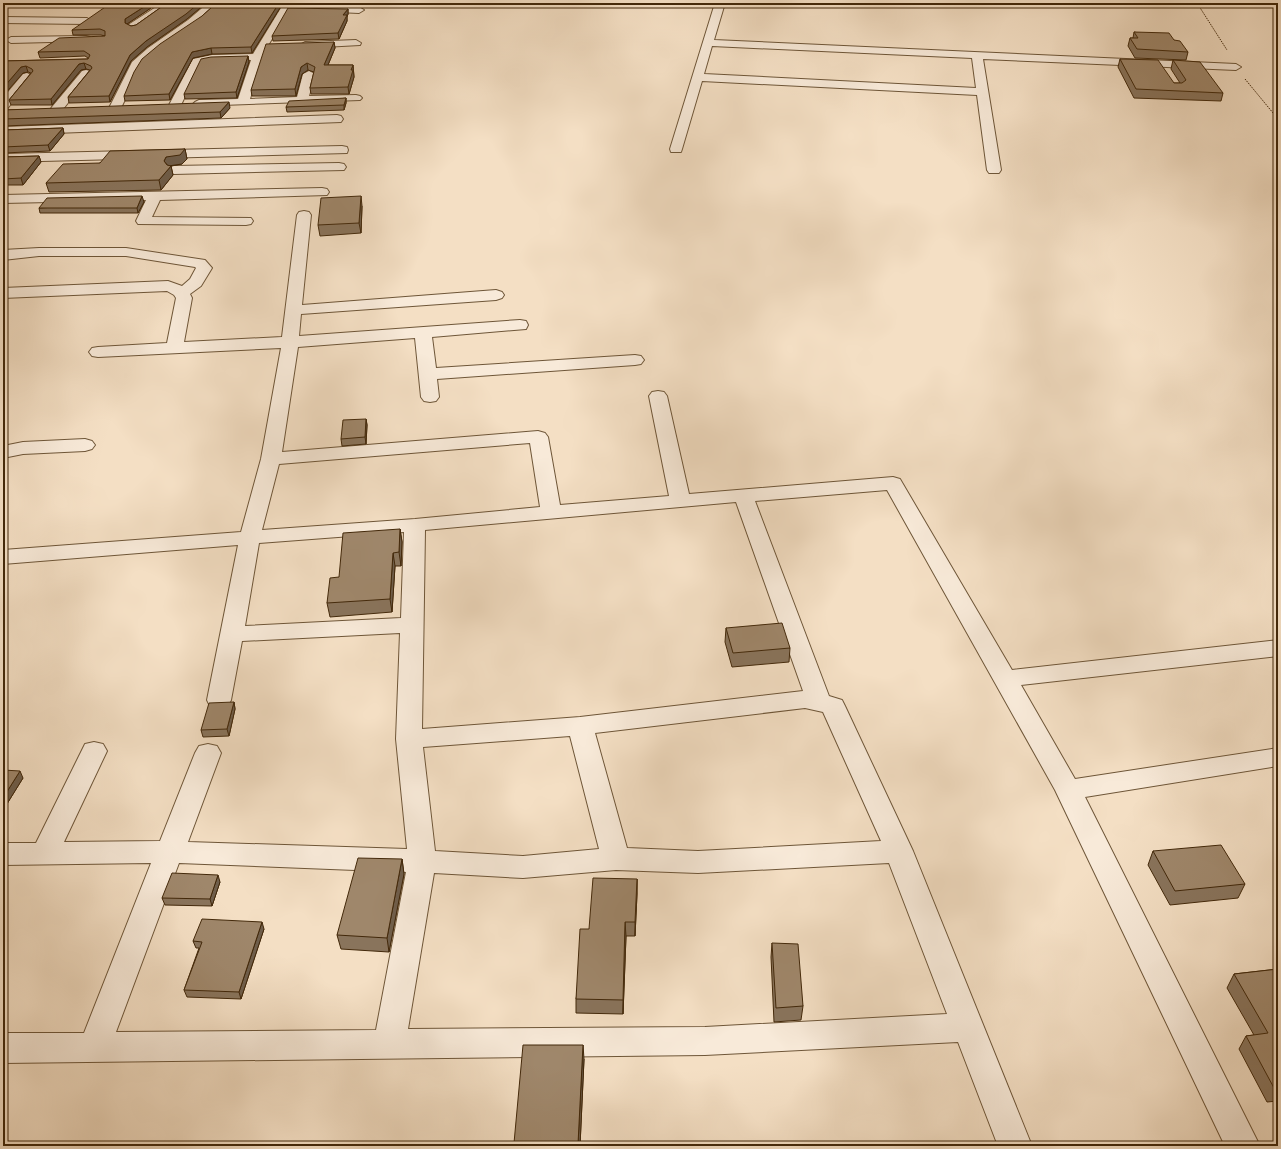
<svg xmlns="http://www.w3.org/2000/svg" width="1281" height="1149" font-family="Vollkorn,serif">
<rect width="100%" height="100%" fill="#f4dfc4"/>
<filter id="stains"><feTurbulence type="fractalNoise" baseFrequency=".005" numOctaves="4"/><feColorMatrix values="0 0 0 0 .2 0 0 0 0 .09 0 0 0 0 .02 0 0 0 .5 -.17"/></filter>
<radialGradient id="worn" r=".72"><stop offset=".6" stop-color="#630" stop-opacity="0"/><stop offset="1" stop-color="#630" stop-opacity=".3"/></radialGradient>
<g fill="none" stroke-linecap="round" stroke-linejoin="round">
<!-- minor casing -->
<g stroke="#6e5638" stroke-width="2">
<g id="minor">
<path d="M 111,3 L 173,3 L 136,29 L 132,30 L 127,27 L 128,25 L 156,7 L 116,6 Z"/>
<path d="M 208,3 L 219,3 L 196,24 L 156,52 L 141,66 L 121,108 L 119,111 L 111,111 L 109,108 L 132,62 L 148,48 L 188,20 Z"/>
<path d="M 284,3 L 294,3 L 264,52 L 250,99 L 297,97 L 303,74 L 309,71 L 315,74 L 309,96 L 356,95 L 360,96 L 362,98 L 360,100 L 195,106 L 193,104 L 195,102 L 199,100 L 238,99 L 251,60 L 212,61 L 201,63 L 181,105 L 179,107 L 171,107 L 169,105 L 193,59 L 212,55 L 253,54 Z"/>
<path d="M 715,3 L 725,3 L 714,40 L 1236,64 L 1241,67 L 1236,70 L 983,59 L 1001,170 L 999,173 L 989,173 L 987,170 L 977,95 L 702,81 L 682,149 L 681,152 L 671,152 L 670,149 ZM 712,46 L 972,58 L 976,88 L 704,74 Z"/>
<path d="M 319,6 L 359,7 L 364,10 L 359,13 L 316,11 L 314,9 L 316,7 Z"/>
<path d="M 3,17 L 87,18 L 92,21 L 87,24 L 3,23 Z"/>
<path d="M 86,36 L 90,37 L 91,39 L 90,41 L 11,43 L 6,40 L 11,37 Z"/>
<path d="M 356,40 L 361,43 L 360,45 L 305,48 L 300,45 L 305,42 Z"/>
<path d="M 86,70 L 90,71 L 92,73 L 90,75 L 60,113 L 52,113 L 50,110 L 52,107 L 82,71 Z"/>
<path d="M 27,73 L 33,76 L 7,109 L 3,110 L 3,98 L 23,74 Z"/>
<path d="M 337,115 L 341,116 L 343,119 L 341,122 L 3,135 L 3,127 Z"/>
<path d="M 342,146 L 347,147 L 348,150 L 347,153 L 3,162 L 3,154 Z"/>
<path d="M 339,163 L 344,164 L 346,167 L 344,170 L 174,174 L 169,173 L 167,170 L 169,167 L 174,166 Z"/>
<path d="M 322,188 L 327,189 L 329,192 L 327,195 L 160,200 L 152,217 L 251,218 L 253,221 L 251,224 L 246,225 L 138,224 L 136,221 L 146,200 L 3,203 L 3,195 Z"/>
<path d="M 304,211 L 309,212 L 311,215 L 302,305 L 496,290 L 502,292 L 504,295 L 502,298 L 496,300 L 301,314 L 299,336 L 520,320 L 526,321 L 528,325 L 526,329 L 432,337 L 436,368 L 635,355 L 641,356 L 644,360 L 641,364 L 635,365 L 437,379 L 439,397 L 436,401 L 430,402 L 424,401 L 421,397 L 415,338 L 298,347 L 282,452 L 538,431 L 545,433 L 548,437 L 560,505 L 669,496 L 649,396 L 652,392 L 658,391 L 664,392 L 667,396 L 689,494 L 893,477 L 900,479 L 1012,670 L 1278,640 L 1278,656 L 1021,685 L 1075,779 L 1278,748 L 1278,766 L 1085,797 L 1260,1146 L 1225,1146 L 1055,790 L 887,490 L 755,501 L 829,696 L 842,700 L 845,706 L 913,851 L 1032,1146 L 998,1146 L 958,1042 L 705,1055 L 3,1063 L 3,1033 L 84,1033 L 151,863 L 3,865 L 3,843 L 36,843 L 85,744 L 94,742 L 103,744 L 107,751 L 64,842 L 160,841 L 195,753 L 199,746 L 208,744 L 217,746 L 221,753 L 188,842 L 407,849 L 396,739 L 400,633 L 242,641 L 231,700 L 228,706 L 219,709 L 210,706 L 207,700 L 238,545 L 3,564 L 3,550 L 241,532 L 261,459 L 281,348 L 98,357 L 92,356 L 89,352 L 92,348 L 98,347 L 167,343 L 176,298 L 174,295 L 167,291 L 3,298 L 3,288 L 168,281 L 182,286 L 190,279 L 196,268 L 195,267 L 126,256 L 39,256 L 3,260 L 3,250 L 39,248 L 126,248 L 205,260 L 212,268 L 201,286 L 190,294 L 192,298 L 184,342 L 282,337 L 297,215 L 299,212 ZM 530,443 L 540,507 L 415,519 L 262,530 L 279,464 ZM 736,502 L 803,691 L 580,717 L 422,729 L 425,530 ZM 404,532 L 401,618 L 245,626 L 259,543 ZM 805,708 L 823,712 L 881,841 L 698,851 L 627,848 L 595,733 ZM 570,736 L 599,849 L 523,856 L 435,851 L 423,747 ZM 179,863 L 406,872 L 376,1030 L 116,1032 ZM 889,863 L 947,1014 L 705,1027 L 408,1029 L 434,873 L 523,878 L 616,870 L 698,873 Z"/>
<path d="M 85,439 L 92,441 L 95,445 L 92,449 L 85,451 L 23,454 L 3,458 L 3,446 L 23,442 Z"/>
</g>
</g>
<!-- path -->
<g stroke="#42280a" stroke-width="1" stroke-dasharray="1.5 1" stroke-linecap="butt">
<path d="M 1197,3 L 1227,50"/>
<path d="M 1245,79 L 1278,119"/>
</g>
<!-- minor -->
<use href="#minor" fill="#f8ead9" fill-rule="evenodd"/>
</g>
<!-- wall -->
<g fill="#89745c" stroke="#42280a">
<path d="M 167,3 L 206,3 L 187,19 L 147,47 L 131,61 L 110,102 L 69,103 L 68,97 L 90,70 L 86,69 L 81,70 L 52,105 L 11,105 L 9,100 L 31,73 L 28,72 L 23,73 L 3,61 L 88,59 L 88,58 L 85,56 L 40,58 L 38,52 L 105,36 L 101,35 L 73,35 L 72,30 L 151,8 L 127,24 L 131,26 L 136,25 Z"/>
<path d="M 283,3 L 252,53 L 212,54 L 193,58 L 170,100 L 125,101 L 124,96 L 202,16 L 211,8 Z"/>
<path d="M 294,3 L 352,3 L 350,5 L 295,5 Z"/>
<path d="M 348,9 L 348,14 L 347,17 L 347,21 L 339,39 L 273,41 L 272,36 Z"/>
<path d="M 1134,32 L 1174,40 L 1188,52 L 1186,60 L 1135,58 L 1128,46 L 1130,38 L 1133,38 Z"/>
<path d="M 334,42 L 335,48 L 328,65 L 353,65 L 354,77 L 349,94 L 311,94 L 310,88 L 314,72 L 308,70 L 302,74 L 296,96 L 252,96 L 251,90 Z"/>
<path d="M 248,56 L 249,62 L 237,98 L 185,99 L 184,94 Z"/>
<path d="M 1120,59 L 1174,83 L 1180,83 L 1171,69 L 1173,60 L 1223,93 L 1221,101 L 1134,98 L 1118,67 Z"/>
<path d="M 346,98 L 346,103 L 344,110 L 287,112 L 286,107 Z"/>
<path d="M 230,108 L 221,118 L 3,126 L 3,110 Z"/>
<path d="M 63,128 L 64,134 L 50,151 L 3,153 L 3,130 Z"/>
<path d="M 185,149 L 187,159 L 182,164 L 171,166 L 173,175 L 161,190 L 49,192 L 46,183 L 100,163 Z"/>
<path d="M 39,156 L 41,162 L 23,185 L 3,185 L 3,157 Z"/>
<path d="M 144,202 L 138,213 L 40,213 L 39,208 Z"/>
<path d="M 362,206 L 361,233 L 320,236 L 318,225 Z"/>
<path d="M 366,419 L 367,425 L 366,444 L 342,446 L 341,439 Z"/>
<path d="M 400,529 L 402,542 L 401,566 L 395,566 L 392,612 L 330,617 L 327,603 L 339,577 Z"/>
<path d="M 726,628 L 790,648 L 789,662 L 732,667 L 725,642 Z"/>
<path d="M 234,702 L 235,709 L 229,736 L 203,737 L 201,730 Z"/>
<path d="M 3,770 L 23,778 L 5,807 L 3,806 Z"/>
<path d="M 1153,851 L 1245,884 L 1238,898 L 1170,905 L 1148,865 Z"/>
<path d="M 402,859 L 404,874 L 389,952 L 341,949 L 337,935 Z"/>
<path d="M 637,879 L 637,894 L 635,936 L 626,936 L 623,1014 L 576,1013 L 576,999 L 589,929 Z"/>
<path d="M 220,882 L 212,906 L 165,905 L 162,898 Z"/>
<path d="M 264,929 L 241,999 L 187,997 L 184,990 L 199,948 L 196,948 L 193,941 Z"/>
<path d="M 772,943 L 803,1006 L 801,1020 L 774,1022 L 771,957 Z"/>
<path d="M 1278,969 L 1278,1101 L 1267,1102 L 1239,1049 L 1246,1036 L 1254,1035 L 1227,988 L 1234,974 Z"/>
<path d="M 584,1059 L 580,1146 L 515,1146 L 514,1143 Z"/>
</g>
<!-- shaded-wall -->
<g fill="#6f5e4b" stroke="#42280a">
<path d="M 150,3 L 151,8 L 127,24 L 125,23 L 125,19 Z"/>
<path d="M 199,3 L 206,3 L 187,19 L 147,47 L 131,61 L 110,102 L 109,96 L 130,55 L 146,41 Z"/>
<path d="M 279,3 L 283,3 L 252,53 L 251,47 Z"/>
<path d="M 348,9 L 348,14 L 347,17 L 347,21 L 339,39 L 338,33 L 343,15 Z"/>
<path d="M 334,42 L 335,48 L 325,72 L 324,65 Z"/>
<path d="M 211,48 L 212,54 L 193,58 L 170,100 L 169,94 L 192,52 Z"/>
<path d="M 248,56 L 249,62 L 237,98 L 236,92 Z"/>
<path d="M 84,63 L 86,69 L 81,70 L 52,105 L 51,99 L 79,64 Z"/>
<path d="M 307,63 L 308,70 L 302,74 L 296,96 L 295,89 L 301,67 Z"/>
<path d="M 353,65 L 354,77 L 349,94 L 348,87 L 351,70 Z"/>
<path d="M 26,66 L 28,72 L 23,73 L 3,96 L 3,88 L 21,67 Z"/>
<path d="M 346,98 L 346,103 L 344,110 L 344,105 Z"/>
<path d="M 229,102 L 230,108 L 221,118 L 220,112 Z"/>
<path d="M 63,128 L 64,134 L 50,151 L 48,145 Z"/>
<path d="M 185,149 L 187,159 L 182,164 L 168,166 L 164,161 L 166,157 Z"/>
<path d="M 39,156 L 41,162 L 23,185 L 21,178 Z"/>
<path d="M 171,166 L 173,175 L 161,190 L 159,180 Z"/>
<path d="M 142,196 L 144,202 L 138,213 L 137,208 Z"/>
<path d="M 361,196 L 362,206 L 361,233 L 359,223 Z"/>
<path d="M 366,419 L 367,425 L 366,444 L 365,437 Z"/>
<path d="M 400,529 L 402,542 L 401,566 L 399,552 Z"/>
<path d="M 393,553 L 395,566 L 392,612 L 390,599 Z"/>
<path d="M 234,702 L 235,709 L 229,736 L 227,729 Z"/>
<path d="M 20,771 L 23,778 L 5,807 L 3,801 L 3,798 Z"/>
<path d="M 402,859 L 404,874 L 389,952 L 387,938 Z"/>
<path d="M 218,875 L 220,882 L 212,906 L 210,899 Z"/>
<path d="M 637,879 L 637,894 L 635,936 L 635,922 Z"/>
<path d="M 262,922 L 264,929 L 241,999 L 239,992 Z"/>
<path d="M 625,922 L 626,936 L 623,1014 L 623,1000 Z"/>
<path d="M 583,1045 L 584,1059 L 580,1146 L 578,1146 Z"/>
</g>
<!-- building -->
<g fill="#9f876b" stroke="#42280a">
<path d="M 111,3 L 150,3 L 125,19 L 125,23 L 131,26 L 136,25 L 167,3 L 199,3 L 186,14 L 146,41 L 130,55 L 109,96 L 68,97 L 92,68 L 91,66 L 84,63 L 79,64 L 51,99 L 9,100 L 33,71 L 32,69 L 26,66 L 21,67 L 3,88 L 3,61 L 88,59 L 90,55 L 84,51 L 38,52 L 59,38 L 105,36 L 105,31 L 100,29 L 72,30 Z"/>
<path d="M 216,3 L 279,3 L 251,47 L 211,48 L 192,52 L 169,94 L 124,96 L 134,72 L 142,59 L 160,44 L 202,16 L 211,8 Z"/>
<path d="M 288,8 L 348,9 L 343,15 L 347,15 L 338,33 L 272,36 Z"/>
<path d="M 1134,32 L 1169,33 L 1174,40 L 1180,41 L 1188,52 L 1137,49 L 1130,38 L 1138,38 Z"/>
<path d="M 334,42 L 324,65 L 353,65 L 351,70 L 353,70 L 348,87 L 310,88 L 315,67 L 307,63 L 301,67 L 295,89 L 251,90 L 266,44 Z"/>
<path d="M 248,56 L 236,92 L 184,94 L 201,59 L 211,57 Z"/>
<path d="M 1120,59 L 1158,60 L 1174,83 L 1182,83 L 1186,80 L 1173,60 L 1200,62 L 1223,93 L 1136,89 Z"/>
<path d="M 346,98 L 344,105 L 286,107 L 289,101 Z"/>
<path d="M 229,102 L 220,112 L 3,119 L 3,110 Z"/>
<path d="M 63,128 L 48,145 L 3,147 L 3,130 Z"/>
<path d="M 185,149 L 180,155 L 166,157 L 164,161 L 167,165 L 171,166 L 159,180 L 46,183 L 63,164 L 100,163 L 110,151 Z"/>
<path d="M 39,156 L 21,178 L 3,179 L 3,157 Z"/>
<path d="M 142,196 L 137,208 L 39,208 L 47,198 Z"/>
<path d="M 361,196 L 359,223 L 318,225 L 321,198 Z"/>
<path d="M 366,419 L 365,437 L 341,439 L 343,420 Z"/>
<path d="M 400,529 L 399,552 L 393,553 L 390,599 L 327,603 L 330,578 L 339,577 L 343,533 Z"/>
<path d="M 782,623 L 790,648 L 733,653 L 726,628 Z"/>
<path d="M 234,702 L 227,729 L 201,730 L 209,703 Z"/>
<path d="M 3,770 L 20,771 L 3,798 Z"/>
<path d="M 1221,845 L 1245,884 L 1175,891 L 1153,851 Z"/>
<path d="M 358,858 L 402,859 L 387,938 L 337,935 Z"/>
<path d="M 172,873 L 218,875 L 210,899 L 162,898 Z"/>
<path d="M 593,878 L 637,879 L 635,922 L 625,922 L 623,1000 L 576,999 L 580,929 L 589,929 Z"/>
<path d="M 202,919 L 262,922 L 239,992 L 184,990 L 202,942 L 193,941 Z"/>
<path d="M 772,943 L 798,944 L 803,1006 L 776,1008 Z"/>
<path d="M 1278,969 L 1278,1088 L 1274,1088 L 1246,1036 L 1268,1033 L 1234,974 Z"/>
<path d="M 523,1045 L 583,1045 L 578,1144 L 514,1143 Z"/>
</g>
<!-- margin -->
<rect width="1281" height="1149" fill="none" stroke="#f4dfc4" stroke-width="16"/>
<rect x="4" y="4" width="1273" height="1141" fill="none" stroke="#42280a" stroke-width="2"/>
<rect x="8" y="8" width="1265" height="1133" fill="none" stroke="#42280a"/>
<rect width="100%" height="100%" filter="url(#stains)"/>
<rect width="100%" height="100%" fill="url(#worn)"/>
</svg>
